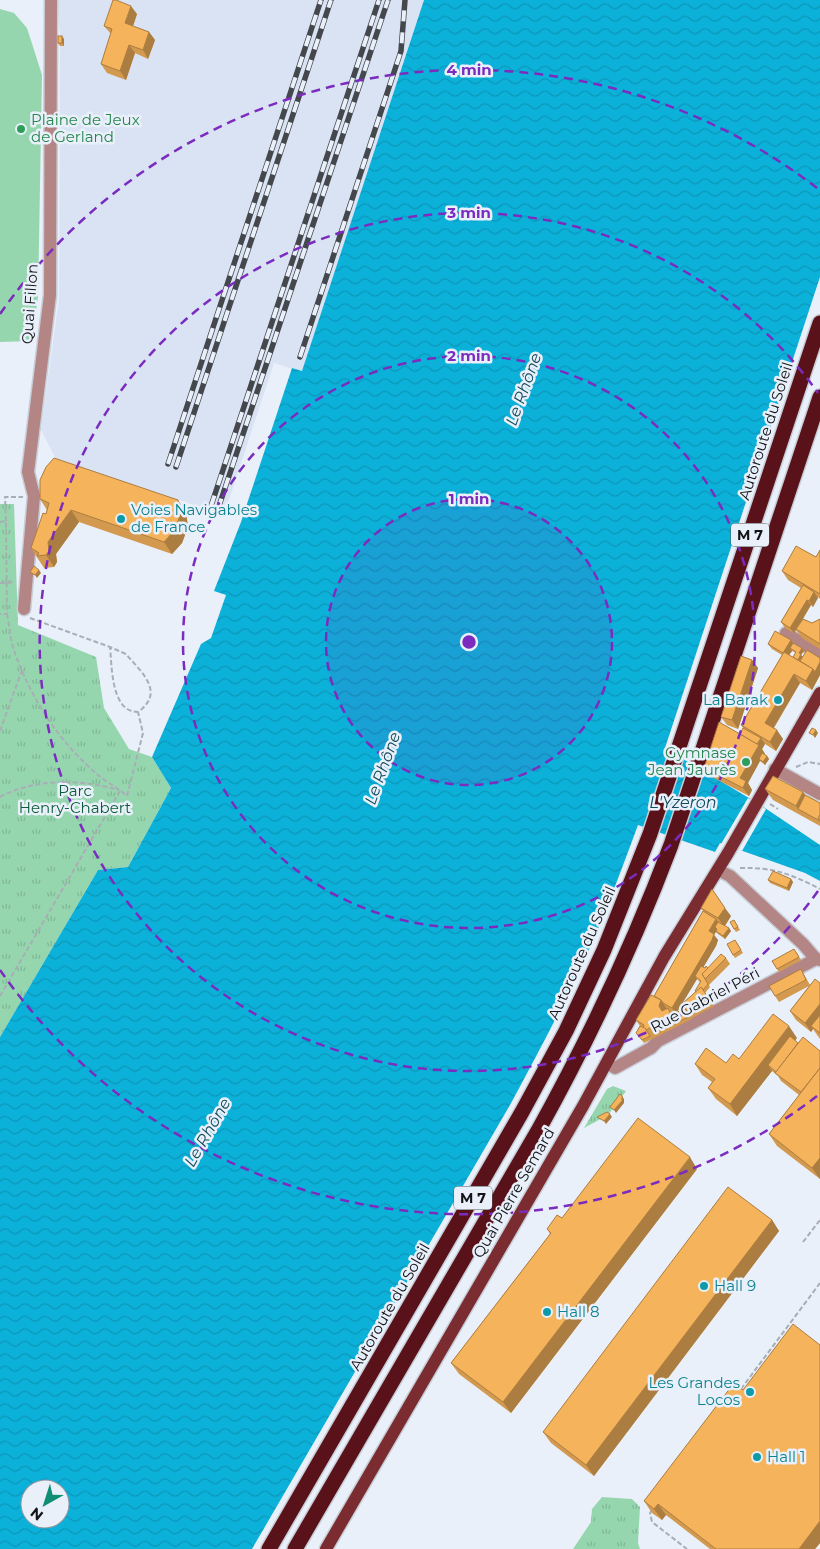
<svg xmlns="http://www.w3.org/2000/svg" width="820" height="1549" font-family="Montserrat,sans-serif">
<defs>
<pattern id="grass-tufts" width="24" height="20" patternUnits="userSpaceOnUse" patternTransform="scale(1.25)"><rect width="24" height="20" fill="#96d6ae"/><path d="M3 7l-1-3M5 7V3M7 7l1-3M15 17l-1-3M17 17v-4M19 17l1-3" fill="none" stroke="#80b795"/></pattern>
<pattern id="water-waves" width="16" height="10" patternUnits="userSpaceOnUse" patternTransform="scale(1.25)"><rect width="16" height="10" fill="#0cb1d9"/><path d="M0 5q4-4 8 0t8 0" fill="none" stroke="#0b97ba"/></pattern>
</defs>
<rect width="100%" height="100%" fill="#e9f0fa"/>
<!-- built -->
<path fill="#d9e3f4" d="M 57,0 L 424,0 L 302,372 L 274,363 L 224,515 L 56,459 L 41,430 L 59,298 L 60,35 Z"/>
<!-- grass -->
<g fill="url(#grass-tufts)">
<path d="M 0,504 L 14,504 L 18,625 L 96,657 L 104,708 L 129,749 L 152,757 L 171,788 L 128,867 L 98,870 L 0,1037 Z"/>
<path d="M 613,1086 L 626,1091 L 608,1115 L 584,1128 L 607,1089 Z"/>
<path d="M 602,1497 L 632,1499 L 640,1507 L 638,1543 L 640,1549 L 573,1549 L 591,1522 L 592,1509 Z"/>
</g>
<!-- pitch -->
<path fill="#96d6ae" d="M 0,9 L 14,13 L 27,28 L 42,75 L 38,297 L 32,341 L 0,342 Z"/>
<!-- water -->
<path fill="url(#water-waves)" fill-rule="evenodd" d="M 424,0 L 820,0 L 820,277 L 665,748 L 759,804 L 820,845 L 820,881 L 805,873 L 720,843 L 715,852 L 638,825 C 620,874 602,922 580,970 C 558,1015 534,1061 510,1105 L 252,1549 L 0,1549 L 0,1037 L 98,870 L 128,867 L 171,788 L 152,757 L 201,644 L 211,638 L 226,595 L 214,591 L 241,522 L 292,368 L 302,371 ZM 30,1489 L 60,1489 L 60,1519 L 30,1519 Z"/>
<!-- pier -->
<path fill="#e9f0fa" d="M 748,798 L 766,809 L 742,851 L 721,844 Z"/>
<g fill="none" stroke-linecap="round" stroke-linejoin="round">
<!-- minor casing -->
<g stroke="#c7cdd6" stroke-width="15">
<g id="minor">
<path d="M 24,609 L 34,496 L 28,472 L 50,295 L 51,0"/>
<path d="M 786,633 L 820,655"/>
<path d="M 775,769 L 820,794"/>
<path d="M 718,870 L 730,876 L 803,944 L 816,959"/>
<path d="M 607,1063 L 615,1068 L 651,1048 L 658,1041 L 816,959 L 820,960"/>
</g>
</g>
<!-- major casing -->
<g stroke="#c7cdd6" stroke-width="15">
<path id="major" d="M 326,1549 L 583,1106 L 664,957 L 728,853 L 820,693"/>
</g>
<!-- highway casing -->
<g stroke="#c7cdd6" stroke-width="18">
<g id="highway">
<path d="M 269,1549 L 522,1112 L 566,1031 L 604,950 L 650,834 L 820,323"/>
<path d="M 295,1549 L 539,1129 C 590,1037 634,943 671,845 L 820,397"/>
</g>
</g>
<!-- path -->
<g stroke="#a8aeb6" stroke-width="2" stroke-dasharray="5 2.5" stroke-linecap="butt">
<path d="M 6,521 L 5,497 L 23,497"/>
<path d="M 0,522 L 6,521 L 7,614 L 0,614"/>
<path d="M 0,583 L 15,582"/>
<path d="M 7,614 C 9,624 10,634 12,644 C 27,693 58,741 97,774 C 106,782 118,788 127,796 L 143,733 L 138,712"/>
<path d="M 30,618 L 110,647 L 126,654 C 141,672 166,692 138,712 C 111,712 112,667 110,647"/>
<path d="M 0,731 L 22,670"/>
<path d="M 796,767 L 808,762 L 820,764"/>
<path d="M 0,797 C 35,778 81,779 118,790"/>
<path d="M 770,804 L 778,809"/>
<path d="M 740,868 C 773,867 791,874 820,889"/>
<path d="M 0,996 L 120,791"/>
<path d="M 803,1242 L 820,1220"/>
<path d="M 741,1389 L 820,1283"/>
<path d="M 652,1510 L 650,1513 L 652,1522 L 687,1549"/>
</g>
<!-- minor -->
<use href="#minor" stroke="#b48585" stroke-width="12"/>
<!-- major -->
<use href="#major" stroke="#7a2c31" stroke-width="12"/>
<!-- highway -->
<use href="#highway" stroke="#5a121a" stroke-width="15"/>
<!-- rail casing -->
<g stroke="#44474b" stroke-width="5.5">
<g id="rail">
<path d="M 300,357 L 401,51 L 405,0"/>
<path d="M 168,464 L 321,0"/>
<path d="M 176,467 L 331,0"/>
<path d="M 211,506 L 379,0"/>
<path d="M 218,509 L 388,0"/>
</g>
</g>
<!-- rail -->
<use href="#rail" stroke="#e9f0fa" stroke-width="4" stroke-dasharray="11" stroke-linecap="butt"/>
</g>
<!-- wall -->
<g fill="#d39a4f" fill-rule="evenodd">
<path d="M 137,14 L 133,26 L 149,32 L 155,40 L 148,59 L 135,53 L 126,80 L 107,73 L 101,64 L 111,34 L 104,26 Z"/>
<path d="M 64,39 L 64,46 L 60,46 L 58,43 Z"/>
<path d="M 40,499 L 186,512 L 188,527 L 182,543 L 172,554 L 79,522 L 56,554 L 57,562 L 54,567 L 44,568 L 31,548 L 47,510 Z"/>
<path d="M 820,550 L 820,599 L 818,597 L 813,607 L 811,605 L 803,619 L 812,623 L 820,619 L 820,649 L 802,638 L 796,630 L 794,633 L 785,628 L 781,622 L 801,588 L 788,580 L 782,571 L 816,557 Z"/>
<path d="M 791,640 L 793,643 L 802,648 L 804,651 L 801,655 L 803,657 L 820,658 L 820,675 L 812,690 L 800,683 L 774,728 L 783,739 L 776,751 L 765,744 L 762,749 L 765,754 L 764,755 L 767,756 L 769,759 L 765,765 L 760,761 L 748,783 L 752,790 L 749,796 L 710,776 L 704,768 L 740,734 L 743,728 L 741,725 L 782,655 L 772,649 L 768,644 ZM 792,651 L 796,653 L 793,657 L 789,655 Z"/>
<path d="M 752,660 L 758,668 L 738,729 L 727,725 L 721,717 Z"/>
<path d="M 765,789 L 803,792 L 805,795 L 820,803 L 820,826 L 773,800 Z"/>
<path d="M 791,879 L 793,882 L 789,891 L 770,883 L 768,880 Z"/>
<path d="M 701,908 L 731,916 L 725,926 L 729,928 L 731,931 L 725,939 L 718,934 L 716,932 L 714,935 L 718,940 L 716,946 L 703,967 L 705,968 L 708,968 L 726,958 L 730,964 L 709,985 L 710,987 L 705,993 L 714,1006 L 692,1018 L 692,1019 L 644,1043 L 636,1033 L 640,1026 L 636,1020 L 654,996 L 703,911 ZM 697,979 L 700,982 L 696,992 L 682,1003 ZM 682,1004 L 684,1007 L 677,1012 Z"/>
<path d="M 734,920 L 740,930 L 736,932 L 734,929 Z"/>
<path d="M 737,943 L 743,953 L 735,958 L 733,955 Z"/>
<path d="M 796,952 L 801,960 L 779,972 L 772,961 Z"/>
<path d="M 801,969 L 810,985 L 820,983 L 820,1039 L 813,1029 L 811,1032 L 796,1020 L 790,1011 L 809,986 L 779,1002 L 775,996 Z"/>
<path d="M 797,1038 L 795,1040 L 798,1043 L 820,1051 L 820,1179 L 777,1146 L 769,1134 L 799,1095 L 781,1081 L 778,1076 L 772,1071 L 737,1116 L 716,1099 L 708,1088 L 712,1082 L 702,1075 L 695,1064 L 726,1063 Z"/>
<path d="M 697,1169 L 511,1413 L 459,1374 L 451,1363 L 550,1234 L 547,1229 L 562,1218 Z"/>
<path d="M 772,1220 L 779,1231 L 594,1476 L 551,1443 L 543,1432 Z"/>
<path d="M 820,1345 L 820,1543 L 815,1549 L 710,1549 L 666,1515 L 662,1520 L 652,1513 L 644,1501 L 743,1390 Z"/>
</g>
<!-- shaded-wall -->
<g fill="#ac7d40">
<path d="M 131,6 L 137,14 L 131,32 L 125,23 Z"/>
<path d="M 149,32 L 155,40 L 148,59 L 143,50 Z"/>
<path d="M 62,36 L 64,39 L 64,46 L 62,43 Z"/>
<path d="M 129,45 L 135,53 L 126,80 L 120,71 Z"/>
<path d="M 178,500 L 186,512 L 188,527 L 182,543 L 172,554 L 164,542 Z"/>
<path d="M 71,510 L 79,522 L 56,554 L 57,562 L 54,567 L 46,555 L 48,542 Z"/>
<path d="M 39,570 L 41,573 L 37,578 L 35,575 Z"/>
<path d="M 814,592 L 818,598 L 813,607 L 809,601 Z"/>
<path d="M 807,600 L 811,605 L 794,633 L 790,628 Z"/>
<path d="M 791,640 L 795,646 L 790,648 L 792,651 L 787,658 L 783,653 Z"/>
<path d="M 802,648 L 804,651 L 801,655 L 803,657 L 798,665 L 796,662 L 799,653 Z"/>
<path d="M 752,660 L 758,668 L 738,729 L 732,720 Z"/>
<path d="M 820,662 L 820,675 L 812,690 L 806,681 L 813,669 Z"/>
<path d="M 794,674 L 800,683 L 771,732 L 765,723 Z"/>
<path d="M 777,730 L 783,739 L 776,751 L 770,742 Z"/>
<path d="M 816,730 L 818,733 L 815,738 L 813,735 Z"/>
<path d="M 761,738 L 765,744 L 762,749 L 765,754 L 761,761 L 759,759 L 760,761 L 748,783 L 752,790 L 749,796 L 743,788 L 740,778 Z"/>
<path d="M 767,756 L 769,759 L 765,765 L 763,762 Z"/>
<path d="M 803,792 L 811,803 L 798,809 L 796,806 Z"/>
<path d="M 791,879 L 793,882 L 789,891 L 787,888 Z"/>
<path d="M 725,908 L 731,916 L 724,927 L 718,918 Z"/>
<path d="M 716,919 L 720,924 L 715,927 L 717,930 L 714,935 L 718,940 L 716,946 L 697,978 L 695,976 L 697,979 L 676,1014 L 672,1008 L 709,931 Z"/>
<path d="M 729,928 L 731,931 L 725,939 L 723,936 Z"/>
<path d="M 661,1000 L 667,1009 L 665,1015 L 659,1006 Z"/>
<path d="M 820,1004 L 820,1020 L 811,1026 L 813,1029 L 811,1032 L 805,1023 Z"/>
<path d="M 789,1026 L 797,1038 L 773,1069 L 768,1065 L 772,1071 L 737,1116 L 730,1104 Z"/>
<path d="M 622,1096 L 624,1099 L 624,1103 L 616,1113 L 614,1110 Z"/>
<path d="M 610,1114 L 612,1117 L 606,1124 L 604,1121 Z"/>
<path d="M 690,1157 L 697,1169 L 511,1413 L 503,1402 Z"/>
<path d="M 820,1158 L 820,1179 L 812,1168 Z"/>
<path d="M 772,1220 L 779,1231 L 594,1476 L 586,1465 Z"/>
<path d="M 658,1504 L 666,1515 L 662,1520 L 654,1509 Z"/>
<path d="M 820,1521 L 820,1543 L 815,1549 L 799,1549 Z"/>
</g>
<!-- building -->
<g fill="#f5b35c" stroke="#ac7d40">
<path d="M 113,0 L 116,0 L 131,6 L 125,23 L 149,32 L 143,50 L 129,45 L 120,71 L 101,64 L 112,29 L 104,26 Z"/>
<rect x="58" y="36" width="4" height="7"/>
<path d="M 54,458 L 178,500 L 180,516 L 174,531 L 164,542 L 71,510 L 48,542 L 49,551 L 46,555 L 37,556 L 39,553 L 31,548 L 43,513 L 46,514 L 49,503 L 40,499 L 40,480 L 46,467 Z"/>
<path d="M 796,546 L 816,557 L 820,550 L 820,594 L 782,571 Z"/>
<path d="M 34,566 L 39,570 L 35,575 L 30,572 Z"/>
<path d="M 803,585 L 814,592 L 809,601 L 807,600 L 790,628 L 781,622 Z"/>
<path d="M 803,619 L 812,623 L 820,619 L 820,644 L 796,629 Z"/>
<path d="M 775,631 L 791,640 L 783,653 L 768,644 Z"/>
<path d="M 793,643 L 802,648 L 799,653 L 801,654 L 798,660 L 793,657 L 796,652 L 790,648 Z"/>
<path d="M 807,650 L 820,658 L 820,662 L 815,672 L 813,669 L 800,661 Z"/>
<path d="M 784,652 L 813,669 L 806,681 L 794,674 L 765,723 L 777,730 L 770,742 L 741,725 Z"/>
<path d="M 741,656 L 752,660 L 732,720 L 721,717 Z"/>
<path d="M 719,722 L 759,745 L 740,778 L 746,781 L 743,788 L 704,768 Z"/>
<path d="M 743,728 L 761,738 L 757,744 L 740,734 Z"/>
<path d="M 812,728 L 816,730 L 813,735 L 809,733 Z"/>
<path d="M 762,753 L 767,756 L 763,762 L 759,759 Z"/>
<path d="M 773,776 L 803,792 L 796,806 L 765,789 Z"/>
<path d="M 805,795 L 820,803 L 820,815 L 818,818 L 820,821 L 798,809 Z"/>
<path d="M 773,871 L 791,879 L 787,888 L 768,880 Z"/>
<path d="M 712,889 L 725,908 L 718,918 L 701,908 Z"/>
<path d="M 703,911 L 716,919 L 709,931 L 714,934 L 712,940 L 672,1008 L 663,1003 L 661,1000 L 654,996 Z"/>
<path d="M 734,920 L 738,927 L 734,929 L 730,922 Z"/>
<path d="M 718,922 L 729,928 L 723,936 L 716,931 L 717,929 L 715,927 Z"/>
<path d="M 735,940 L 741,950 L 733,955 L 727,944 Z"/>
<path d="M 794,949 L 799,957 L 777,969 L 772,961 Z"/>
<path d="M 721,954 L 726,958 L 705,979 L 702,974 Z"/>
<path d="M 701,966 L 705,968 L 706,966 L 708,968 L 702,974 L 708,984 L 703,990 L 701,987 L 696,992 L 695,991 L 701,981 L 695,976 Z"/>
<path d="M 801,969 L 806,980 L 775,996 L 769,986 Z"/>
<path d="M 815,979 L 820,983 L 820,1004 L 805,1023 L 790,1011 Z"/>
<path d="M 701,987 L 710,1000 L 688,1012 L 682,1004 Z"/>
<path d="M 651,995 L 661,1000 L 659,1006 L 662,1011 L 668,1008 L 672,1017 L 646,1030 L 643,1027 L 644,1025 L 636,1020 Z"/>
<path d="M 684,1007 L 690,1016 L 676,1023 L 673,1016 Z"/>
<path d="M 773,1014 L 789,1026 L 730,1104 L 708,1088 L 715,1079 L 695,1064 L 706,1048 L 726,1063 L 733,1054 L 739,1059 Z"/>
<path d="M 820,1015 L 820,1033 L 811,1026 Z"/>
<path d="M 640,1026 L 645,1028 L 650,1036 L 642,1040 L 636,1033 Z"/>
<path d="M 790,1036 L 798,1043 L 776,1072 L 768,1065 Z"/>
<path d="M 803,1037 L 820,1051 L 820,1068 L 801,1092 L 775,1073 Z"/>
<path d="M 820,1068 L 820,1158 L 812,1168 L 769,1134 Z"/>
<path d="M 620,1094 L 622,1096 L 622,1101 L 614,1110 L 610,1107 Z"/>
<path d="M 607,1112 L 610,1114 L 604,1121 L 597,1117 Z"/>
<path d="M 638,1118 L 690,1157 L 503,1402 L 451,1363 L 551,1233 L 547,1229 L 557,1215 L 562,1218 Z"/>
<path d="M 728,1187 L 772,1220 L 586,1465 L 543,1432 Z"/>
<path d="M 793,1324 L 820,1345 L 820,1521 L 799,1549 L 716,1549 L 658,1504 L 654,1509 L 644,1501 L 734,1383 L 743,1390 Z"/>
</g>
<!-- distance rings -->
<circle cx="469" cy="642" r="143" fill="#7b2cbf" fill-opacity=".12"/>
<g fill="none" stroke="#7b2cbf" stroke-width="2.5" stroke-dasharray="9 6">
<circle cx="469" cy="642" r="143"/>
<circle cx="469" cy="642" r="286"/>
<path d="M818 891A429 429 0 1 1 818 393"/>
<path d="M817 1096A572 572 0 0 1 0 970M0 314A572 572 0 0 1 817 188"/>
</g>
<!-- markers -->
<g fill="#2e9e5b" stroke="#e9f0fa" stroke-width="2">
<circle cx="21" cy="129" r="5"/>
<circle cx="746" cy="762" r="5"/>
</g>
<g fill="#0f9aa8" stroke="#e9f0fa" stroke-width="2">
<circle cx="121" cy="519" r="5"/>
<circle cx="778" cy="700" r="5"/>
<circle cx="704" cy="1286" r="5"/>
<circle cx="547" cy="1312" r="5"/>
<circle cx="750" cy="1392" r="5"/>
<circle cx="757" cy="1457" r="5"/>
</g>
<g text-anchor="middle" stroke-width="5" stroke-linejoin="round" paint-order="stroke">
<!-- shield labels -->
<g fill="#e9f0fa" stroke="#52565b" stroke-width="1">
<rect x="731" y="523.5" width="38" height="23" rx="4"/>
<rect x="454" y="1186.5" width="38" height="23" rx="4"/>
</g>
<g font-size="14" font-weight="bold" fill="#121417">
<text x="750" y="540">M 7</text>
<text x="473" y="1203">M 7</text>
</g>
<!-- leisure labels -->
<g font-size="15" fill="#27864d" stroke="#e9f0fa" text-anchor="start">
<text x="31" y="125">Plaine de Jeux<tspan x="31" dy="17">de Gerland</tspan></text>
<text x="736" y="758" text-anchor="end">Gymnase<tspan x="736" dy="17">Jean Jaurès</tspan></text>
</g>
<!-- street labels -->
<g font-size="15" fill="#121417" stroke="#e9f0fa">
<text transform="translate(30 304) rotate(-86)" y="5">Quai Fillon</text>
<text transform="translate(766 431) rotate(-72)" y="5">Autoroute du Soleil</text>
<text transform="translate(582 953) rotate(-66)" y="5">Autoroute du Soleil</text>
<text transform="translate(705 1000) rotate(-28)" y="5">Rue Gabriel Péri</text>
<text transform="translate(514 1193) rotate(-60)" y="5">Quai Pierre Semard</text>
<text transform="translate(390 1307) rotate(-60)" y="5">Autoroute du Soleil</text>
</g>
<!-- culture labels -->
<g font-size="15" fill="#0d838f" stroke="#e9f0fa" text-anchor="start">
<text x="131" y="515">Voies Navigables<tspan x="131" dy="17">de France</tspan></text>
<text x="768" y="705" text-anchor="end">La Barak</text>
<text x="714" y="1291">Hall 9</text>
<text x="557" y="1317">Hall 8</text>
<text x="740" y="1388" text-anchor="end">Les Grandes<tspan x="740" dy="17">Locos</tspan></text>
<text x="767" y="1462">Hall 1</text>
</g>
<!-- park labels -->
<g font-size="15" fill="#0a5b36" stroke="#e9f0fa">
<text x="75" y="796">Parc<tspan x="75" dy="17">Henry-Chabert</tspan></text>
</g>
<!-- water labels -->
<g font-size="16" font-style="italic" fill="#104a5b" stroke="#e9f0fa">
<text transform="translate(523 389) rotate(-70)" y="6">Le Rhône</text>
<text transform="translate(382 768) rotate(-70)" y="6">Le Rhône</text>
<text x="683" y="808">L'Yzeron</text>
<text transform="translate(207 1132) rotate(-60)" y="6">Le Rhône</text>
</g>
</g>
<circle cx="469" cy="642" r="8" fill="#7b2cbf" stroke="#e9f0fa" stroke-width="2.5"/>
<g font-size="15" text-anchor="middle" font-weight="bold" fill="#7b2cbf" stroke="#e9f0fa" stroke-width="5" stroke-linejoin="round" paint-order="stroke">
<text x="469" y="75">4 min</text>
<text x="469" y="218">3 min</text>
<text x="469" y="361">2 min</text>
<text x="469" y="504">1 min</text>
</g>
<!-- north arrow -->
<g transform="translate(45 1504) rotate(219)"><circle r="24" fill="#e9f0fa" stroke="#93989f"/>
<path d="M0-4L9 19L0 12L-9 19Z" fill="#0f8e74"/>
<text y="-8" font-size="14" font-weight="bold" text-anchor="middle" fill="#121417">N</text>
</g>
</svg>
